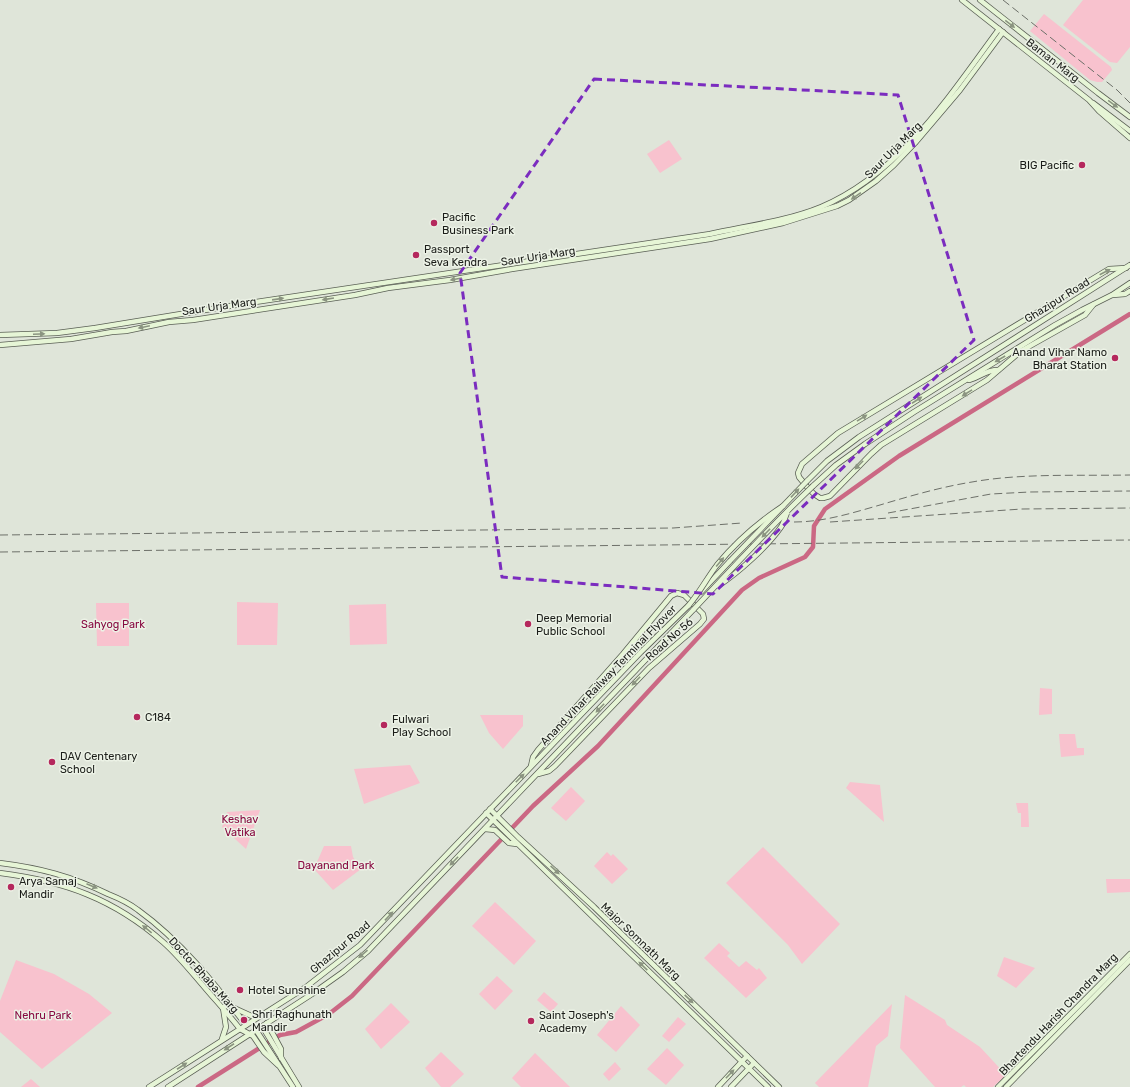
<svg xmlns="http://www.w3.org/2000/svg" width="1130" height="1087" font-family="Rubik,sans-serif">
<rect width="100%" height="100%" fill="#dfe5d9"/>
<!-- green -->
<g fill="#f8c2ce">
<path d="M 1083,0 L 1130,0 L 1130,47 L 1117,63 L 1110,62 L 1063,25 Z"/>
<path d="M 1044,14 L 1111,67 L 1112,70 L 1102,82 L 1097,82 L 1090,80 L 1030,31 Z"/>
<path d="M 669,140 L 682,159 L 660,173 L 647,154 Z"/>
<path d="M 237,602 L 278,603 L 277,645 L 237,645 Z"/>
<path d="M 96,603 L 129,603 L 129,646 L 97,646 Z"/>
<path d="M 386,604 L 387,644 L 350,645 L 349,605 Z"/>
<path d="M 1040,688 L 1052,689 L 1052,714 L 1039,715 Z"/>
<path d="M 480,715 L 523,715 L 523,726 L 503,749 L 489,733 Z"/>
<path d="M 1059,734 L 1075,734 L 1077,748 L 1084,748 L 1084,755 L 1061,757 Z"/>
<path d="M 410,765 L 420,783 L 364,804 L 354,769 Z"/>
<path d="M 850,782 L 880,785 L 884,822 L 846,788 Z"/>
<path d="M 571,787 L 585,801 L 566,821 L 551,808 Z"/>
<path d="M 1016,803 L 1028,803 L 1029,827 L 1021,827 L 1021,813 L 1018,813 Z"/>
<path d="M 260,810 L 246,849 L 222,827 L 227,812 Z"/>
<path d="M 324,846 L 351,846 L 353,857 L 361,869 L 333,890 L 314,869 Z"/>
<path d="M 763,847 L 840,924 L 802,964 L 788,945 L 726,883 Z"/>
<path d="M 607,852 L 611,856 L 613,854 L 628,869 L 612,884 L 594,866 Z"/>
<path d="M 1106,879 L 1130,879 L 1130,892 L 1107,893 Z"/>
<path d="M 495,902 L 536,941 L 514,965 L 472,926 Z"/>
<path d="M 719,943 L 730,953 L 727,956 L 739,967 L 746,961 L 757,970 L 759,968 L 767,978 L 746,998 L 704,958 Z"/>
<path d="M 1004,957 L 1035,968 L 1016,988 L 997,976 Z"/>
<path d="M 16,960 L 54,974 L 89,994 L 112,1013 L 42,1069 L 0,1032 L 0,1001 Z"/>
<path d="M 497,976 L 513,991 L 495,1010 L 479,994 Z"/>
<path d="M 544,992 L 558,1004 L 551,1012 L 537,1000 Z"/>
<path d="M 905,995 L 945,1020 L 947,1025 L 980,1047 L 1006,1075 L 993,1087 L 966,1087 L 964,1085 L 961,1087 L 935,1087 L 900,1048 Z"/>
<path d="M 391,1003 L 410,1022 L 381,1049 L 365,1029 Z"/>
<path d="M 892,1004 L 888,1036 L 876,1046 L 868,1087 L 819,1087 L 815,1083 Z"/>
<path d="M 621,1006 L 640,1025 L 616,1052 L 597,1035 Z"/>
<path d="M 678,1017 L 686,1024 L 669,1042 L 662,1036 Z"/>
<path d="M 667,1048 L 684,1065 L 666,1085 L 647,1069 Z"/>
<path d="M 441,1052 L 464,1074 L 450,1087 L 441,1087 L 425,1068 Z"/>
<path d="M 535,1053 L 570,1087 L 521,1087 L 512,1078 Z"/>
<path d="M 615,1062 L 621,1069 L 609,1081 L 603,1074 Z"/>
<path d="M 31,1079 L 40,1087 L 21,1087 Z"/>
</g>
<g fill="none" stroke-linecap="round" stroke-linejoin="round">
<!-- canal -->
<path stroke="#cb6884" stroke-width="4.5" d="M 198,1087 L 280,1035 L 296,1032 L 329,1014 L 352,996 L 533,806 L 598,746 L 742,590 L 759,578 L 805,557 L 813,547 L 814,526 L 825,509 L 899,456 L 1130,314"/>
<!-- secondary casing -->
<g stroke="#5a5f55" stroke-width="6">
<g id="secondary">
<path d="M 962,0 L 1089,100 L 1099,111 L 1130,138"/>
<path d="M 980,0 L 1098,93 L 1130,117"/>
<path d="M 1093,103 L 1130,131"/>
<path d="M 1113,295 L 1125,294 L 1130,291"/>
<path d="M 1093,305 L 1085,315 L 1021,351 L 987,380 L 881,445 L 871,454 L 830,496 L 823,498 L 820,498 L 814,494 L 808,488 L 799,477 L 798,473 L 802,464 L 838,433 L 1109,269 L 1126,268"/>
<path d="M 0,335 L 57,333 L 95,328 L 242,304 L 710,234 C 746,226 787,221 821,207 C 901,173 950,95 999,29"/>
<path d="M 0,345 L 71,339 L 112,332 L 126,331 L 169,322 L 193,320 L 355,295 L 388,288 L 450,280 L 512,269 L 710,239 L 783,223 L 837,206 L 849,200 L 876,181 L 894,165 L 915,143 L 960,90 L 1003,32"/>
<path d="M 969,380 C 981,377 985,370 998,370"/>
<path d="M 807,481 L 827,461 L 859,437 L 1130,265"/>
<path d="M 813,486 L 836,465 L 865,444 L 914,412 L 1055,325 L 1082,310 L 1112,295 L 1130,283"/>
<path d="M 701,592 L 730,561"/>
<path d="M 531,766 L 533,757 L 538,750 L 623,654 L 671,596 L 677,593 L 684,595 L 703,614 L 704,619 L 700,624 L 649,668 L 555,766 L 549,771 L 538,774"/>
<path d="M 490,809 L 518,837 L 594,907 L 779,1087"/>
<path d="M 486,813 L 768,1087"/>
<path d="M 485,829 L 495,830 L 509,843 L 517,844"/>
<path d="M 0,863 C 40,868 71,876 108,894 C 118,898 129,903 138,910 C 181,941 214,983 246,1025"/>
<path d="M 0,873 C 64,881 114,899 163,942 C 179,956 192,973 206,989 C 218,1003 229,1015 240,1029 L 253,1036 L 264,1052 L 278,1065"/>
<path d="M 234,1008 L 256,1018"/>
<path d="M 267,1023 L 281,1049 L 281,1058"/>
<path d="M 262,1026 L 299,1087"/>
<path d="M 256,1030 L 293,1087"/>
<path d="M 222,1039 L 226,1027 L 223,1008 L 229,1003"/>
<path d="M 149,1087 L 306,987 L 360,945 L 641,652 L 689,605"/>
<path d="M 168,1087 L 312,994 L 343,972 L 368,951 L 694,609"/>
<path d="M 718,1087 L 747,1056"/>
<path d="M 731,1087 L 754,1063"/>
<path d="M 998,1087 L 1130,954"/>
<path d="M 1006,1087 L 1130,960"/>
</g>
</g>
<!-- secondary -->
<use href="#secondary" stroke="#e6f5d6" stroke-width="4.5"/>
<!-- rail -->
<g stroke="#6d7069" stroke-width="1" stroke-dasharray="8 4" stroke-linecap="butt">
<path d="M 1003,0 L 1117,90 L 1130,103"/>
<path d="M 888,513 L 991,494 L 1030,492 L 1130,491"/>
<path d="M 794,522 C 824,522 852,513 880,505 C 910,496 941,487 972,482 C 1022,473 1079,476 1130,475"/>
<path d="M 830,522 L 1022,509 L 1130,508"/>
<path d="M 0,535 L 673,528 L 742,523"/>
<path d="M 0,552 L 1130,540"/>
</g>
<!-- secondary-bridge casing -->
<g stroke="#5a5f55" stroke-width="6" stroke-linecap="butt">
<g id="secondary-bridge">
<path d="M 730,561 L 807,481"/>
<path d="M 718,586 C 738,573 767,547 781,527 C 784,523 785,517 787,513"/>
<path d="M 689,605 C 700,592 707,578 717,565 C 736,542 759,522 783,506"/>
<path d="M 694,609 C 733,567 772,525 813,486"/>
</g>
</g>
<!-- secondary-bridge -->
<use href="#secondary-bridge" stroke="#e6f5d6" stroke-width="4.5"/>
</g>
<!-- one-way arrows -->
<defs><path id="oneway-solid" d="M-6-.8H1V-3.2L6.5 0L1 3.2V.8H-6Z"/></defs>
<g fill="#8b9481">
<use href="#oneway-solid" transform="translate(1010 24) rotate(38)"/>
<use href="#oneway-solid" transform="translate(1113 104) rotate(36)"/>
<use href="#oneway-solid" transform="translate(856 196) rotate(145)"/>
<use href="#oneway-solid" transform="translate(1105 272) rotate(-27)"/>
<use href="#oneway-solid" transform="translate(456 279) rotate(170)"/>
<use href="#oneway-solid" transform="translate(278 299) rotate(-8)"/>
<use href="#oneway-solid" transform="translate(328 299) rotate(171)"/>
<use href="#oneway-solid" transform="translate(144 327) rotate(168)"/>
<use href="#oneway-solid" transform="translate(39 334) rotate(-2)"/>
<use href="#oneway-solid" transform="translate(1000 359) rotate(150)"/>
<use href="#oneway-solid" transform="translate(967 393) rotate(148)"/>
<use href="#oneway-solid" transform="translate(917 400) rotate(-33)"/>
<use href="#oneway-solid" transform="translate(862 418) rotate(-32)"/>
<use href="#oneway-solid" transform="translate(859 465) rotate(134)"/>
<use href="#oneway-solid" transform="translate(795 493) rotate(-47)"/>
<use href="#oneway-solid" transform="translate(766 533) rotate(134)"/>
<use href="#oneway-solid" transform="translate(720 562) rotate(-50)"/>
<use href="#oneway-solid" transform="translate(636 681) rotate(134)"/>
<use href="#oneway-solid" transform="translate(600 708) rotate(134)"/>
<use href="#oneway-solid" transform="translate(520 778) rotate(-45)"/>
<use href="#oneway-solid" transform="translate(454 861) rotate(134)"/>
<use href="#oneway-solid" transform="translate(555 870) rotate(43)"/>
<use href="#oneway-solid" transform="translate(92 886) rotate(23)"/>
<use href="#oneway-solid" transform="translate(389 916) rotate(-47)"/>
<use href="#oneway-solid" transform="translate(147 929) rotate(-141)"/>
<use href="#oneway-solid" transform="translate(363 954) rotate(139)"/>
<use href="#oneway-solid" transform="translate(643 966) rotate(-136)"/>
<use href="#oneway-solid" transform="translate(689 999) rotate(44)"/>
<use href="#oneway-solid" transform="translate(229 1047) rotate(147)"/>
<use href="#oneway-solid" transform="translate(182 1066) rotate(-33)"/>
<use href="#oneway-solid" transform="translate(730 1074) rotate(-46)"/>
</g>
<!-- marked area -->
<path fill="none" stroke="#7b2cbf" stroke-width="3" stroke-dasharray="8 5" stroke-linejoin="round" d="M 594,79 L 898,95 L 974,340 L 713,594 L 502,577 L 460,273 Z"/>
<!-- markers -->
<g fill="#b5285d" stroke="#ecf2e6" stroke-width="1.5">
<circle cx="1082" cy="165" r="4"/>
<circle cx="434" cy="223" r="4"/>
<circle cx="416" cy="255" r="4"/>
<circle cx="1115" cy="358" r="4"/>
<circle cx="528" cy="624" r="4"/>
<circle cx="137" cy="717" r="4"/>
<circle cx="384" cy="725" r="4"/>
<circle cx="52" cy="762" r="4"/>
<circle cx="11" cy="887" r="4"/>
<circle cx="240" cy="990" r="4"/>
<circle cx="244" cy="1020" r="4"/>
<circle cx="531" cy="1021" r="4"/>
</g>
<g text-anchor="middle" stroke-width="3" stroke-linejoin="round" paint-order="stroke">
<!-- street labels -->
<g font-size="11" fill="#1b1d19" stroke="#ecf2e6">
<text transform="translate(1053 60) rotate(38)" y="4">Baman Marg</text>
<text transform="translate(893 150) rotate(-45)" y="4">Saur Urja Marg</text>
<text transform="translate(538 256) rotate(-9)" y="4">Saur Urja Marg</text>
<text transform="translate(1057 300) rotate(-32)" y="4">Ghazipur Road</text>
<text transform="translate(219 306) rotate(-8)" y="4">Saur Urja Marg</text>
<text transform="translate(669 639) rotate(-41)" y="4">Road No 56</text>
<text transform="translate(608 675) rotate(-46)" y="4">Anand Vihar Railway Terminal Flyover</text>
<text transform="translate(641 941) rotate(44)" y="4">Major Somnath Marg</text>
<text transform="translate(340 947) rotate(-40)" y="4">Ghazipur Road</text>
<text transform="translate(204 975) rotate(48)" y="4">Doctor Bhaba Marg</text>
<text transform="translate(1058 1014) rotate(-46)" y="4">Bhartendu Harish Chandra Marg</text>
</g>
<!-- poi labels -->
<g font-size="11" fill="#1b1d19" stroke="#ecf2e6" text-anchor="start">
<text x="1074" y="169" text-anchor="end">BIG Pacific</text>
<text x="442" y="221">Pacific<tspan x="442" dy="13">Business Park</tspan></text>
<text x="424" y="253">Passport<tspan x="424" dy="13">Seva Kendra</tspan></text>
<text x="1107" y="356" text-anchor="end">Anand Vihar Namo<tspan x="1107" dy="13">Bharat Station</tspan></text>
<text x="536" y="622">Deep Memorial<tspan x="536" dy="13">Public School</tspan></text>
<text x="145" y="721">C184</text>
<text x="392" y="723">Fulwari<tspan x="392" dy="13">Play School</tspan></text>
<text x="60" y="760">DAV Centenary<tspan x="60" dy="13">School</tspan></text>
<text x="19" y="885">Arya Samaj<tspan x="19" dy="13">Mandir</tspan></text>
<text x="248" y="994">Hotel Sunshine</text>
<text x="252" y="1018">Shri Raghunath<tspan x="252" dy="13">Mandir</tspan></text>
<text x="539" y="1019">Saint Joseph's<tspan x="539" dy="13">Academy</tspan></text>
</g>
<!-- park labels -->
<g font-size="11" fill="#880941" stroke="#ecf2e6">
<text x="113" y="628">Sahyog Park</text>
<text x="240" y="823">Keshav<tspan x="240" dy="13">Vatika</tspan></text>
<text x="336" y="869">Dayanand Park</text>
<text x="43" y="1019">Nehru Park</text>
</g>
</g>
</svg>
